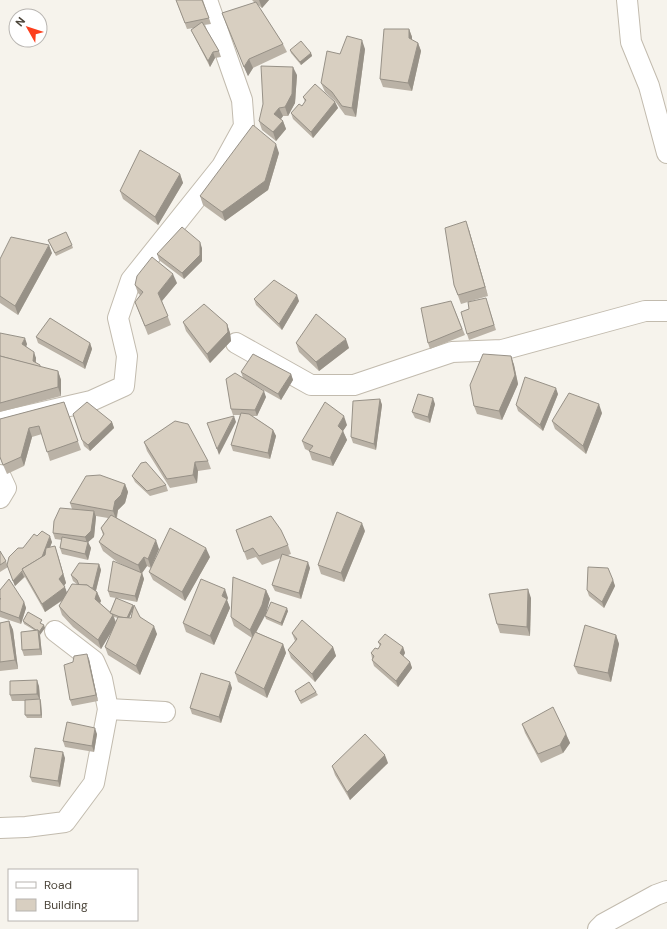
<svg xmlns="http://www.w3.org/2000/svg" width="667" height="929" font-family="'DM Sans',sans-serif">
<rect width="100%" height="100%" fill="#f6f3ec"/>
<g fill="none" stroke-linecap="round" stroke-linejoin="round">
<!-- minor casing -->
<g stroke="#c2bbae" stroke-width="22">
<g id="minor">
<path d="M 627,0 L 631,42 L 649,86 L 667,153"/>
<path d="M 236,343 L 311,385 L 354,385 L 452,352 L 502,350 L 645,311 L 667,311"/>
<path d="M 0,425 L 4,421 L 91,401 L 124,386 L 127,356 L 118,318 L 131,280 L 222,166 L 244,126 L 242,100 L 207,0"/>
<path d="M 0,475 L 6,488 L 0,498"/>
<path d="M 108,709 L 165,712"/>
<path d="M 0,828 L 26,827 L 65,822 L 94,783 L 108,709 L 102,679 L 94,661 L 55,631"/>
<path d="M 598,929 L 603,924 L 656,895 L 667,891"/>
</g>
</g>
<!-- minor -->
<use href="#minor" stroke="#fff" stroke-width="20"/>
</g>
<!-- wall -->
<g fill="#bab2a6" fill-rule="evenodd">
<path d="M 176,0 L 203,0 L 211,24 L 204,25 L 219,51 L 221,57 L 215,58 L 210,67 L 194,36 L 191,30 L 194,28 L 187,29 Z"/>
<path d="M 252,0 L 269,0 L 262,8 L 257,4 L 283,44 L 287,52 L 253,68 L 248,76 L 222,13 L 255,3 Z"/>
<path d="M 409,29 L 412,37 L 412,40 L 418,43 L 421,51 L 412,91 L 383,87 L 380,79 Z"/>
<path d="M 365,49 L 356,117 L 345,115 L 335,101 L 325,92 L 321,83 L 340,54 Z"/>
<path d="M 290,50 L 311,53 L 312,56 L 301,65 L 291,53 Z"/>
<path d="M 297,75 L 295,103 L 288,116 L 283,116 L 281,119 L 283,121 L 286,129 L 276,141 L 262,130 L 259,121 Z"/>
<path d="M 303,97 L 335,102 L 338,108 L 313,138 L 293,119 L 291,113 L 302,106 L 305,102 Z"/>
<path d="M 279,153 L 268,190 L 225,221 L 203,205 L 200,196 Z"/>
<path d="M 180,174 L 183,183 L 158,225 L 123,199 L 120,191 Z"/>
<path d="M 469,230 L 488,296 L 461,304 L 454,285 Z"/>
<path d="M 48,240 L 72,245 L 73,248 L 56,256 Z"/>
<path d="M 202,248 L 202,261 L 184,279 L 159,260 L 157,254 Z"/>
<path d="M 52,253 L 18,315 L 0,303 L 0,259 Z"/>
<path d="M 177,283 L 162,301 L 171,325 L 148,335 L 135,302 L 140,295 L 138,293 L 135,285 Z"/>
<path d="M 254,299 L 299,301 L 282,330 L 256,305 Z"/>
<path d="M 451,301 L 465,335 L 430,349 L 428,343 Z"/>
<path d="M 488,304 L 496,330 L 469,340 L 467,334 L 469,309 Z"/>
<path d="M 183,322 L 227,324 L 230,333 L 231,341 L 210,363 L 186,331 Z"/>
<path d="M 0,333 L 27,344 L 26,346 L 36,358 L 36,363 L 41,367 L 58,371 L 61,380 L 61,396 L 0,412 Z"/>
<path d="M 36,337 L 90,343 L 92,349 L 85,369 L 38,343 Z"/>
<path d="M 296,343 L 349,348 L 319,371 L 299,352 Z"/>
<path d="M 511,356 L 514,365 L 518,384 L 502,420 L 477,414 L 474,406 Z"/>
<path d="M 241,372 L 291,374 L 293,380 L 281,400 L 251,383 L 266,397 L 257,416 L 252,416 L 273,430 L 276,436 L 270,459 L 233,451 L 231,445 L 240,415 L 233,415 L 231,409 L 243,378 Z"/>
<path d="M 558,394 L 543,431 L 518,411 L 516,405 Z"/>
<path d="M 380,399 L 382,405 L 376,450 L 353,443 L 351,437 Z"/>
<path d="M 64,402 L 81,450 L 50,461 L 42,434 L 32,437 L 24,466 L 7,474 L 0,458 L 0,419 Z"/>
<path d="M 435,404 L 430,423 L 415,418 L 412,412 Z"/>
<path d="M 602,413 L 586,454 L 555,429 L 552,421 Z"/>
<path d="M 73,414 L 112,422 L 114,428 L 90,451 L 84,446 Z"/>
<path d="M 347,425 L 343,431 L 347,440 L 333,466 L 312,460 L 309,451 L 305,449 L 302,441 Z"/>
<path d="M 144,442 L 208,461 L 211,469 L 198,471 L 197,483 L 170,488 L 147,451 Z"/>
<path d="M 132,476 L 166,485 L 168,491 L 150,496 L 135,482 Z"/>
<path d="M 125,484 L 128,492 L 125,503 L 118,510 L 117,518 L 159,549 L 152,565 L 210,557 L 185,601 L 153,580 L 149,572 L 151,568 L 147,566 L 142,573 L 144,579 L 137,602 L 117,598 L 134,608 L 140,617 L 157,634 L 140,675 L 108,655 L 105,647 L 112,631 L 101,649 L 73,627 L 62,615 L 59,606 L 63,600 L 45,612 L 25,577 L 15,586 L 8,567 L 0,572 L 0,551 L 6,561 L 7,564 L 23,548 L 37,536 L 52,542 L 50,547 L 58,555 L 66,583 L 64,586 L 67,593 L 78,585 L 73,581 L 71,575 L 99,564 L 101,570 L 96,591 L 97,592 L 101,601 L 100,603 L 110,612 L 116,598 L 110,597 L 108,591 L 127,567 L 117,562 L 103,551 L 99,542 L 103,535 L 101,528 L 108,518 L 96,516 L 94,537 L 88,542 L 91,548 L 88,560 L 62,554 L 60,548 L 62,540 L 55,539 L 53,533 L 72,509 L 70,503 ZM 133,608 L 131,618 L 129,618 ZM 114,617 L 118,618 L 116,622 Z"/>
<path d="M 236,530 L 288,545 L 291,554 L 288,555 L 310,568 L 301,599 L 275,591 L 272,585 L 281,558 L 262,565 L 256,557 L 247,560 Z"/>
<path d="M 365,531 L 344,582 L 321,574 L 318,565 Z"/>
<path d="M 613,580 L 615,586 L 604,608 L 589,596 L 587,590 Z"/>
<path d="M 0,590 L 24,602 L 26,608 L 21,624 L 0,617 Z"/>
<path d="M 266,590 L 270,599 L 256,632 L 283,644 L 286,653 L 267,698 L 238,682 L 235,673 L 252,638 L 234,626 L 231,617 Z"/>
<path d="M 228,598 L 227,600 L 230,608 L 214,645 L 186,632 L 183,623 Z"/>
<path d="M 531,598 L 530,636 L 500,633 L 497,624 Z"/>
<path d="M 288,611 L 282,626 L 266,619 L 265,616 Z"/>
<path d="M 9,621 L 13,630 L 18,669 L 0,671 L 0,623 Z"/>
<path d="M 23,621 L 43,624 L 42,624 L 45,628 L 40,634 L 42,655 L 24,656 L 22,650 L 34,630 L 24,624 Z"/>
<path d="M 292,633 L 333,647 L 336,656 L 315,682 L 291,658 L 288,650 L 295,641 Z"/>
<path d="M 616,635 L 619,644 L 611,682 L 578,674 L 574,666 Z"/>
<path d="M 378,642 L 403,647 L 405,653 L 403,656 L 410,662 L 412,668 L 398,687 L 374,666 L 372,660 L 372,658 L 371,653 L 378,649 L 380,646 Z"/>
<path d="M 89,659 L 98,701 L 72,706 L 70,700 Z"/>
<path d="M 39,686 L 40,699 L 41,702 L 42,718 L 27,718 L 25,715 L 25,701 L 12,701 L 10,695 Z"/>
<path d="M 232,688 L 221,723 L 192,714 L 190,708 Z"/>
<path d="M 295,691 L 316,692 L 318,695 L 301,704 Z"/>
<path d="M 522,724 L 566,734 L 570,743 L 563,753 L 541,763 L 525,733 Z"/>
<path d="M 97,734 L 94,752 L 65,747 L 63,741 Z"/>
<path d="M 65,758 L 60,787 L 32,782 L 30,777 Z"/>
<path d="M 388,763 L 350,800 L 335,775 L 332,766 Z"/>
</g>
<!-- shaded-wall -->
<g fill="#979187">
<path d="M 259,0 L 269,0 L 262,8 Z"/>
<path d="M 409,29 L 412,37 L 412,47 L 409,38 Z"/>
<path d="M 362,40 L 365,49 L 356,117 L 352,108 Z"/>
<path d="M 418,43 L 421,51 L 412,91 L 408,83 Z"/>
<path d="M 213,52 L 215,58 L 210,67 L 208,61 Z"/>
<path d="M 311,53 L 312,56 L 301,65 L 300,62 Z"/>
<path d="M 249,59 L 253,68 L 248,76 L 244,67 Z"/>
<path d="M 293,67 L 297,75 L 295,103 L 288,116 L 285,107 Z"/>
<path d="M 335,102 L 338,108 L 313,138 L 311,132 Z"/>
<path d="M 279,108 L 283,116 L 278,123 L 274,114 Z"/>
<path d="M 283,121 L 286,129 L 276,141 L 273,132 Z"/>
<path d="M 276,144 L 279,153 L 268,190 L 225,221 L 222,212 Z"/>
<path d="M 180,174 L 183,183 L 158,225 L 155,217 Z"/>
<path d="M 466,221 L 469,230 L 488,296 L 485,287 Z"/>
<path d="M 200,242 L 202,248 L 202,261 L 184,279 L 182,273 Z"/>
<path d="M 49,245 L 52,253 L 18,315 L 15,306 Z"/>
<path d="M 173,274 L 177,283 L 161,302 L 158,293 Z"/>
<path d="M 297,295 L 299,301 L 282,330 L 279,324 Z"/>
<path d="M 227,324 L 230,333 L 231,341 L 210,363 L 207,354 Z"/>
<path d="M 25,338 L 27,344 L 25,350 L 22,344 Z"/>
<path d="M 346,339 L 349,348 L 319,371 L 316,362 Z"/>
<path d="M 90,343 L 92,349 L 85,369 L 83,363 Z"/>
<path d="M 34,352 L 36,358 L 35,367 L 33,361 Z"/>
<path d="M 511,356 L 514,365 L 518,384 L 502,420 L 499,411 Z"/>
<path d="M 58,371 L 61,380 L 61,396 L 58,387 Z"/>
<path d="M 291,374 L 293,380 L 281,400 L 278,394 Z"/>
<path d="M 556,388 L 558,394 L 543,431 L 540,425 Z"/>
<path d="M 264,391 L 266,397 L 257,416 L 255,410 Z"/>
<path d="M 433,398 L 435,404 L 430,423 L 428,417 Z"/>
<path d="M 380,399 L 382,405 L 376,450 L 374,444 Z"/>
<path d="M 599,404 L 602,413 L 586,454 L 583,446 Z"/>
<path d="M 234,416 L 236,422 L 219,455 L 217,449 Z"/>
<path d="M 344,416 L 347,425 L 343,431 L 347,440 L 333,466 L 330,458 L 338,426 Z"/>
<path d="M 112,422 L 114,428 L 90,451 L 88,445 Z"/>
<path d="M 29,428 L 32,437 L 24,466 L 21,457 Z"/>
<path d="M 273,430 L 276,436 L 270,459 L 268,453 Z"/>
<path d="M 195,462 L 198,471 L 197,483 L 193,475 Z"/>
<path d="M 125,484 L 128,492 L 125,503 L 118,510 L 116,519 L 113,511 L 115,501 Z"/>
<path d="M 94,511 L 96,517 L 94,537 L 87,543 L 85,537 Z"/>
<path d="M 362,523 L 365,531 L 344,582 L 341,573 Z"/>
<path d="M 50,536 L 52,542 L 43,566 L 41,560 Z"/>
<path d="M 156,540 L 159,549 L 151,568 L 148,559 Z"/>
<path d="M 88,542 L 91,548 L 88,560 L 85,554 Z"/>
<path d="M 55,546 L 66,583 L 62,588 L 59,579 Z"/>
<path d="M 206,548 L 210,557 L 185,601 L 182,592 Z"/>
<path d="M 144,557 L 147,566 L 142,573 L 144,579 L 137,602 L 135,596 L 141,574 L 138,565 Z"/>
<path d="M 308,562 L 310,568 L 301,599 L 299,593 Z"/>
<path d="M 99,564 L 101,570 L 95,594 L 93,588 Z"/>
<path d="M 22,572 L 24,577 L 15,586 L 13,581 Z"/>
<path d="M 613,580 L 615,586 L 604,608 L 602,602 Z"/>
<path d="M 65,587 L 68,596 L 45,612 L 42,604 Z"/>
<path d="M 225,589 L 228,598 L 227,600 L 230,608 L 214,645 L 210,636 L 222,596 Z"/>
<path d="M 528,589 L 531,598 L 530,636 L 527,627 Z"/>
<path d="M 266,590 L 270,599 L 266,614 L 253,638 L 250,630 Z"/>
<path d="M 97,592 L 101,601 L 98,607 L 95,599 Z"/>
<path d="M 24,602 L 26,608 L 21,624 L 19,618 Z"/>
<path d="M 133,605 L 134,608 L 127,622 L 126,619 Z"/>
<path d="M 287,608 L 288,611 L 282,626 L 281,623 Z"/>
<path d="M 113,615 L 116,624 L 101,649 L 98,640 Z"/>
<path d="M 9,621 L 13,630 L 18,669 L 15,660 Z"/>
<path d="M 44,625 L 45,628 L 40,635 L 39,632 Z"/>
<path d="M 154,626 L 157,634 L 140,675 L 136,666 Z"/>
<path d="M 38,630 L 40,636 L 42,655 L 40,649 Z"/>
<path d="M 616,635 L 619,644 L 611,682 L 608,673 Z"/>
<path d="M 283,644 L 286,653 L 267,698 L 264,689 Z"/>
<path d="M 333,647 L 336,656 L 315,682 L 312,674 Z"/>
<path d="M 403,647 L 405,653 L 402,659 L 400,653 Z"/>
<path d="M 87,654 L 89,659 L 98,701 L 96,695 Z"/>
<path d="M 410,662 L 412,668 L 398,687 L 396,681 Z"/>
<path d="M 37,680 L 39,686 L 40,700 L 37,694 Z"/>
<path d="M 230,682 L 232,688 L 221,723 L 219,717 Z"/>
<path d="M 40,699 L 41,702 L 42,718 L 41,715 Z"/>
<path d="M 95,728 L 97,734 L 94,752 L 92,746 Z"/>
<path d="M 566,734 L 570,743 L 563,753 L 560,745 Z"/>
<path d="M 63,752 L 65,758 L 60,787 L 58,781 Z"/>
<path d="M 385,755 L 388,763 L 350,800 L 347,792 Z"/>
</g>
<!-- building -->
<g fill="#d8cfc1" stroke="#979187">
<path d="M 176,0 L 202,0 L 209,18 L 185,23 Z"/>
<path d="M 256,2 L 283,44 L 249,59 L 244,67 L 222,13 Z"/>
<path d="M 202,22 L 219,51 L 213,52 L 208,61 L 191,30 Z"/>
<path d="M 384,29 L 409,29 L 409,38 L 418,43 L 408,83 L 380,79 Z"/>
<path d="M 347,36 L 362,40 L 352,108 L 342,106 L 332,92 L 321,83 L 327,51 L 340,54 Z"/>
<path d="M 301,41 L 311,53 L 300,62 L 290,50 Z"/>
<path d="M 261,66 L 293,67 L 292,94 L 285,107 L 279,108 L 274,114 L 283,121 L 273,132 L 259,121 L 263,104 Z"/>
<path d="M 315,84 L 335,102 L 311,132 L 291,113 L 299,104 L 302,106 L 306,100 L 303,97 Z"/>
<path d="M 253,125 L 276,144 L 265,181 L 222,212 L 200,196 Z"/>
<path d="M 140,150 L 180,174 L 155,217 L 120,191 Z"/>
<path d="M 466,221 L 485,287 L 458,295 L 454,285 L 445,228 Z"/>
<path d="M 182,227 L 200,242 L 200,255 L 182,273 L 157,254 Z"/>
<path d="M 66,232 L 72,245 L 55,253 L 48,240 Z"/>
<path d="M 11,237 L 49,245 L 15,306 L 0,296 L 0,259 Z"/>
<path d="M 152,257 L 173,274 L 158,293 L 168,316 L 145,326 L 135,302 L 143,292 L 135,285 L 137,276 Z"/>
<path d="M 274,280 L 297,295 L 279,324 L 254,299 Z"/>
<path d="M 486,298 L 494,325 L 467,334 L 461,312 L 469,309 L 468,302 Z"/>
<path d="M 451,301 L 462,329 L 428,343 L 421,308 Z"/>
<path d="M 204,304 L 227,324 L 228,332 L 207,354 L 183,322 Z"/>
<path d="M 316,314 L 346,339 L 316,362 L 296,343 Z"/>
<path d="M 50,318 L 90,343 L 83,363 L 36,337 Z"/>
<path d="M 0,333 L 25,338 L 22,344 L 34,352 L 33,361 L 40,365 L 40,367 L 0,356 Z"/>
<path d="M 253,354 L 291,374 L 278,394 L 241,372 Z"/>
<path d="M 483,354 L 511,356 L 515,375 L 499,411 L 474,406 L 470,385 Z"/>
<path d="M 0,356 L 58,371 L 58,387 L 0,403 Z"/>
<path d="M 235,373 L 264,391 L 255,410 L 231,409 L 226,379 Z"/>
<path d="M 525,377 L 556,388 L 540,425 L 516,405 Z"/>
<path d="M 569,393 L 599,404 L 583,446 L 552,421 Z"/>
<path d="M 418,394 L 433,398 L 428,417 L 412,412 Z"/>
<path d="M 380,399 L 374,444 L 351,437 L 353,401 Z"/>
<path d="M 64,402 L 78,441 L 47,452 L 39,426 L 29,428 L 21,457 L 3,465 L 0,457 L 0,419 Z"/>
<path d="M 87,402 L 112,422 L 88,445 L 82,440 L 73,414 Z"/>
<path d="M 325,402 L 344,416 L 338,426 L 343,431 L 330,458 L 309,451 L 313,446 L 302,441 Z"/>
<path d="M 241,413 L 249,414 L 273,430 L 268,453 L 231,445 Z"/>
<path d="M 234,416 L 217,449 L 207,423 Z"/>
<path d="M 175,421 L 188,424 L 208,461 L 195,462 L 193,475 L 167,479 L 144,442 Z"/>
<path d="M 146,462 L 166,485 L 147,491 L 132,476 L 141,463 Z"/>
<path d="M 100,475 L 125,484 L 121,495 L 115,501 L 113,511 L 70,503 L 86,476 Z"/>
<path d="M 60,508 L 94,511 L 91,531 L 85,537 L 53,533 L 54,521 Z"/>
<path d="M 337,512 L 362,523 L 341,573 L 318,565 Z"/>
<path d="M 111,515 L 156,540 L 148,559 L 144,557 L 138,565 L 114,553 L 99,542 L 104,534 L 101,528 Z"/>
<path d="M 271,516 L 281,530 L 288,545 L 259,556 L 253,548 L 244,552 L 236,530 Z"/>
<path d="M 170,528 L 206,548 L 182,592 L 149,572 Z"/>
<path d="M 42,531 L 50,536 L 42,557 L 22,569 L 23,570 L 13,581 L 7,565 L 9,557 L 18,548 L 23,548 L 34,534 L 37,536 Z"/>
<path d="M 62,537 L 88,542 L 85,554 L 60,548 Z"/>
<path d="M 55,546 L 63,574 L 59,579 L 65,587 L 42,604 L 22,569 L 45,555 L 46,548 Z"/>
<path d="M 0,551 L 6,561 L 0,565 Z"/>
<path d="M 282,554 L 308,562 L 299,593 L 272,585 Z"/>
<path d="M 113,561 L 142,573 L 135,596 L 108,591 Z"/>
<path d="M 79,563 L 99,564 L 93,588 L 91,588 L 87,585 L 79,585 L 77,580 L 71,575 Z"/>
<path d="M 588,567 L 608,568 L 613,580 L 602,602 L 587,590 Z"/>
<path d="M 233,577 L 266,590 L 262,605 L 250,630 L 231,617 Z"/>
<path d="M 9,579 L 24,602 L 19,618 L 0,611 L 0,599 L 1,599 L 0,598 L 0,590 Z"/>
<path d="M 201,579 L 225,589 L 222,596 L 227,599 L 210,636 L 183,623 Z"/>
<path d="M 72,584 L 87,585 L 97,592 L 95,599 L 113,615 L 98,640 L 70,618 L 59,606 Z"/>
<path d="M 528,589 L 527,627 L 497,624 L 489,594 Z"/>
<path d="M 116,598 L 133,605 L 127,618 L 120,617 L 110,613 Z"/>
<path d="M 271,602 L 287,608 L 281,623 L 265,616 Z"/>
<path d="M 134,605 L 140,617 L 154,626 L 136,666 L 105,647 L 118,617 L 131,618 Z"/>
<path d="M 28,612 L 42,620 L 40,623 L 44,625 L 39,632 L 38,630 L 36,630 L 23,621 Z"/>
<path d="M 302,620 L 333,647 L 312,674 L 288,650 L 297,639 L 292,633 Z"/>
<path d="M 9,621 L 15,660 L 0,662 L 0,623 Z"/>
<path d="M 585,625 L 616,635 L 608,673 L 574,666 Z"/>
<path d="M 38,630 L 40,649 L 22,650 L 21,632 Z"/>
<path d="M 255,632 L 283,644 L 264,689 L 235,673 Z"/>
<path d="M 385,634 L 403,647 L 400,653 L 410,662 L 396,681 L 372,660 L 374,656 L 371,653 L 375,648 L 378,649 L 381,644 L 378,642 Z"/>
<path d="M 87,654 L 96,695 L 70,700 L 64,665 L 73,662 L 74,656 Z"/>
<path d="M 201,673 L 230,682 L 219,717 L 190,708 Z"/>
<path d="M 37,680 L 37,694 L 10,695 L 10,681 Z"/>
<path d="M 309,682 L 316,692 L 300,701 L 295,691 Z"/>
<path d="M 40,699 L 41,715 L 25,715 L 25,700 Z"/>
<path d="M 553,707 L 566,734 L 560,745 L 538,754 L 522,724 Z"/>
<path d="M 67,722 L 95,728 L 92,746 L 63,741 Z"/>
<path d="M 365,734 L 385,755 L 347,792 L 332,766 Z"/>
<path d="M 35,748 L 63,752 L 58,781 L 30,777 Z"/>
</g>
<!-- legend -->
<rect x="8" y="869" width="130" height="52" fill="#ffffff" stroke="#b7b4b0"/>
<rect x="16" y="882" width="20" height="6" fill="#ffffff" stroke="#b7b4b0"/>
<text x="44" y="889" font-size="12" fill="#4b4439">Road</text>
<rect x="16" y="899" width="20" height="12" fill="#d8cfc1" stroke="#b7b4b0"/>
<text x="44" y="909" font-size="12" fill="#4b4439">Building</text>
<!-- north arrow -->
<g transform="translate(28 28) rotate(309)"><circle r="19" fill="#ffffff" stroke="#b7b4b0"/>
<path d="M0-3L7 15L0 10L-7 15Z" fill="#fc3f1d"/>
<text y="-6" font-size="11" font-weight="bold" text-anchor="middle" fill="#4b4439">N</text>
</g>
</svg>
